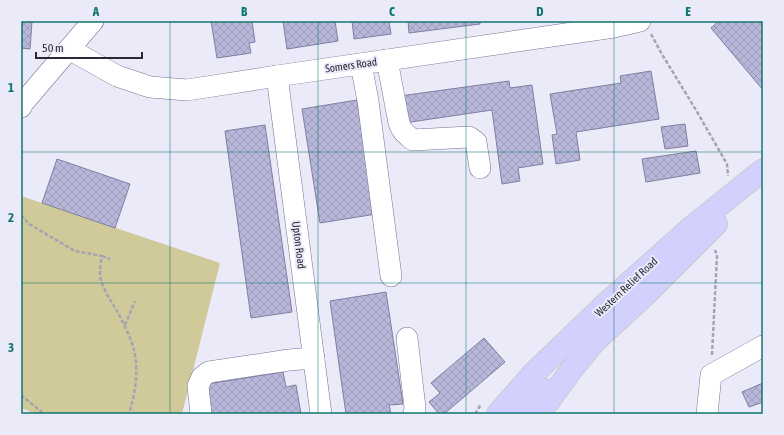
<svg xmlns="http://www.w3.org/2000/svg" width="784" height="435" font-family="'Asap Condensed',sans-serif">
<defs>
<pattern id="building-cross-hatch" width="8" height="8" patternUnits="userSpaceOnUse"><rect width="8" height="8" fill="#b8b7da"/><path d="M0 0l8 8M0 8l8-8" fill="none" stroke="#9e9dbc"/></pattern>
</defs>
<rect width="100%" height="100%" fill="#ebeaf9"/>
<!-- park -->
<path fill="#d0ca9a" d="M 21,196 L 220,263 L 182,414 L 36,414 L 21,408 Z"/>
<!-- building -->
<g fill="url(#building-cross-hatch)" stroke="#807e9f">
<path d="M 21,21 L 32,22 L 30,49 L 21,48 Z"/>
<path d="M 211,21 L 252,21 L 255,42 L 249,43 L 251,53 L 217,58 Z"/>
<path d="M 283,21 L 335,21 L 338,41 L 287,49 Z"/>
<path d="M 352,21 L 389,21 L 391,34 L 354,39 Z"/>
<path d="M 408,21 L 480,21 L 480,24 L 409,33 Z"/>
<path d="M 719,21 L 763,21 L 763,90 L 711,28 Z"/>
<path d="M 651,71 L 659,119 L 576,132 L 580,160 L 556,164 L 552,135 L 557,134 L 550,94 L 621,83 L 620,76 Z"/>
<path d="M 509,81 L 510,88 L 532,85 L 543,164 L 518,168 L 520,181 L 502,184 L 492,110 L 404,123 L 400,96 Z"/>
<path d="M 357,100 L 376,214 L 320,223 L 302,109 Z"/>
<path d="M 685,124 L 688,146 L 665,149 L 661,127 Z"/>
<path d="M 265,125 L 292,312 L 251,318 L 225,131 Z"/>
<path d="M 696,151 L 700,173 L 646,182 L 642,159 Z"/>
<path d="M 57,159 L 130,184 L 115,228 L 42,203 Z"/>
<path d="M 386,292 L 403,404 L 389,405 L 391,414 L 346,414 L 330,301 Z"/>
<path d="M 484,338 L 505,362 L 444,414 L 439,414 L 429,402 L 440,393 L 431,383 Z"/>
<path d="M 283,372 L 286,387 L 296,385 L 301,414 L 206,414 L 201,385 Z"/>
<path d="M 763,383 L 763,402 L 749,407 L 742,392 Z"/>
</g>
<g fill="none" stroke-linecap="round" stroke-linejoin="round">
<!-- minor casing -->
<g stroke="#757394" stroke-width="22">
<g id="minor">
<path d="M 69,49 L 117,76 L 150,87 L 187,90 L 277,76 L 614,27 L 640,21"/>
<path d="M 387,60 L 399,123 C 402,132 406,134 413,140 L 469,137 L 476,142 L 480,168"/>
<path d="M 361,64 L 368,101 L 391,276"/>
<path d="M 277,76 L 321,414"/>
<path d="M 21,107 L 23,103 L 93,21"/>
<path d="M 407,338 L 415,408 L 414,414"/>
<path d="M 201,414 L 198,386 L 202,377 L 209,372 L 289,360 L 314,358"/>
<path d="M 707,414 L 711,375 L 763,346"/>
</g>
</g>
<!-- highway casing -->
<g stroke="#cccbcf" stroke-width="24">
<g id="highway">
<path d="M 498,414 L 533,374 L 608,302 L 692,227 L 763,170"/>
<path d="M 521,414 L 544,390"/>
<path d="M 539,414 L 572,369 L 594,342 L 645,295 L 716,224"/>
</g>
</g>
<!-- path -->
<g stroke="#a5a4b3" stroke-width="2.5" stroke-dasharray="4 2" stroke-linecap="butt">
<path d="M 651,34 L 663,56 L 696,110 L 727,164 L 728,176"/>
<path d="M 21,215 L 29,224 L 75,251 L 102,256 C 101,261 100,267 100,272 C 100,286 110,299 117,311 C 123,322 131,338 134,350 C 139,372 135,394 129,414"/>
<path d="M 102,256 L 110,259"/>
<path d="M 125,325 L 135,301"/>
<path d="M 712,355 L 717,255 L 715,250"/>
<path d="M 21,395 L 44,414"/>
<path d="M 475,414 L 480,406 L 482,405"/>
</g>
<!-- minor -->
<use href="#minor" stroke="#fff" stroke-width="21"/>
<!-- highway -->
<use href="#highway" stroke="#d2d0fc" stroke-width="22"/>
</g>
<!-- grid -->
<path fill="none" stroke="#0f766e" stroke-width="1" stroke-opacity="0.55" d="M 170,21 L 170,414M 318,21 L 318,414M 466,21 L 466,414M 614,21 L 614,414M 21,152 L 763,152M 21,283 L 763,283"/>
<g text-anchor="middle" stroke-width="4" stroke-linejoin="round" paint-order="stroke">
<!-- street labels -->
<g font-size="11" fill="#292836" stroke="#ebeaf9">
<text transform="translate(351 65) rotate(-8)" y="4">Somers Road</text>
<text transform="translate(299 245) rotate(83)" y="4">Upton Road</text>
<text transform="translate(626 287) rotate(-43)" y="4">Western Relief Road</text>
</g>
</g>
<!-- border -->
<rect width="784" height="435" fill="none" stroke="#ebeaf9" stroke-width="44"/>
<!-- scale -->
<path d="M36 52v6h106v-6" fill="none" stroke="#292836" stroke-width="2"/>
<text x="42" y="52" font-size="12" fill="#292836" stroke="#ebeaf9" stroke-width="3" paint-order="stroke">50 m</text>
<rect x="22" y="22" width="740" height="391" fill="none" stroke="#0f766e" stroke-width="1.5"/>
<g font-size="13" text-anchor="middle" font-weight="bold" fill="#0f766e">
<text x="96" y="16">A</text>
<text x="244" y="16">B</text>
<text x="392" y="16">C</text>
<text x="540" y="16">D</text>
<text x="688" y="16">E</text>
<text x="11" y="92">1</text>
<text x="11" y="222">2</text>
<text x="11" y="352">3</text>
</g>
</svg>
